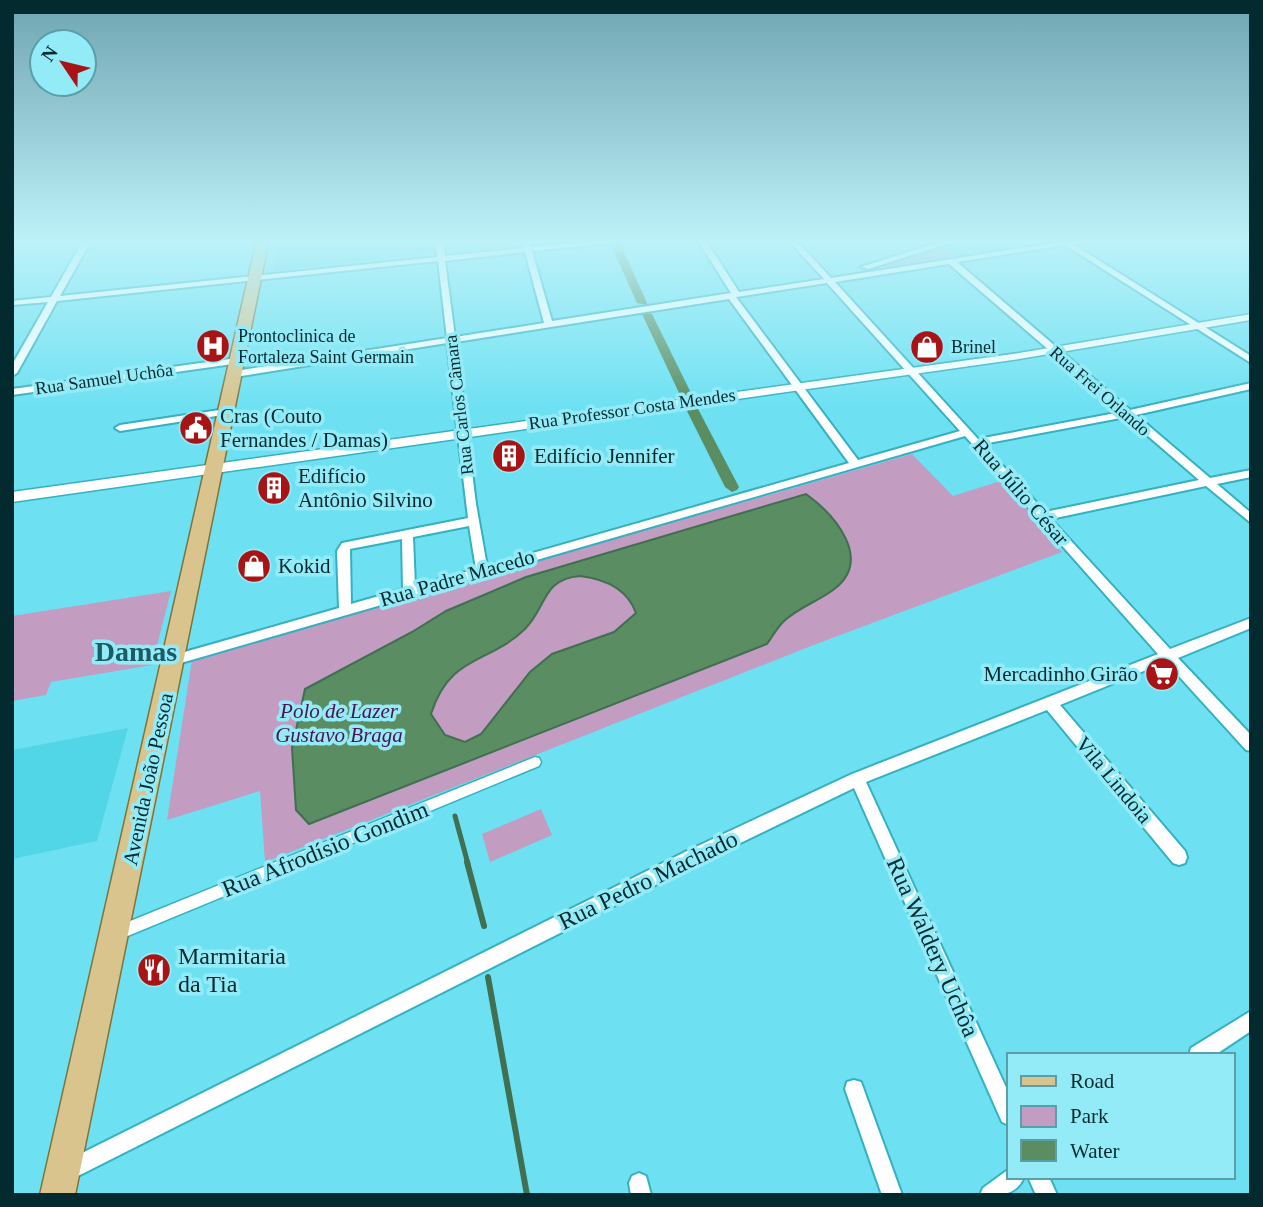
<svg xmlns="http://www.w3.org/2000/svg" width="1263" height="1207" font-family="'Times New Roman',serif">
<rect width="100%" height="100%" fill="#6de1f2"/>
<!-- built -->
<g fill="#50d6e7">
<path d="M 279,239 L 432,239 L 434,253 L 273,271 Z"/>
<path d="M 966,239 L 1053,239 L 956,256 L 942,246 Z"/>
<path d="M 128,728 L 97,841 L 12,859 L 12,750 Z"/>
</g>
<!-- green -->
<g fill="#c39cc1">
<path d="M 942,246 L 956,256 L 868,269 L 869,269 Z"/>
<path d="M 912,454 L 953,496 L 1004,480 L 1062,552 L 811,646 L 265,862 L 260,791 L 167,820 L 192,660 Z"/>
<path d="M 171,591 L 152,665 L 51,682 L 46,695 L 12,701 L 15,689 L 12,689 L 12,616 Z"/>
<path d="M 541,809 L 552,835 L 490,862 L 482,834 Z"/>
</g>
<!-- water -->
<path fill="#5a8d61" stroke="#406f52" stroke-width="2" fill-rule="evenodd" d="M 806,494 C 835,515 874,560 833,590 C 817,602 797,608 783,622 C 777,628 772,637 767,644 L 309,824 L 296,810 L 292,748 L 305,689 L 412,632 L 446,611 L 526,577 ZM 580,576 C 605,579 627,588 636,613 L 614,632 L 552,654 L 530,672 L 481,734 L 465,742 L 445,735 L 431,714 C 450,654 488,665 525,629 C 547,607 542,579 580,576 Z"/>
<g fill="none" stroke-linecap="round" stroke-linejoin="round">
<!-- stream-far1 -->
<path stroke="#406f52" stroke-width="5" d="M 455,816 L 468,864"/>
<!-- stream -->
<g stroke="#406f52" stroke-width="6">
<path d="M 467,862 L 484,926"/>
<path d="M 488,977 L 527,1195"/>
</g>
<!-- canal -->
<g fill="#5a8d61" fill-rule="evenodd">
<path d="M 616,242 L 621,245 L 647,303 L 646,305 L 637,303 L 611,245 Z"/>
<path d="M 643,312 L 652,314 L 692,395 L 690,398 L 686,399 L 680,395 L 642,314 Z"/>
<path d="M 691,403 L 697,407 L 739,487 L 737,490 L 732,492 L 725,487 L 685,407 Z"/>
</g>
<!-- pedestrian casing -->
<g stroke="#34b1c1" stroke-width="3">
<path id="pedestrian" d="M 535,757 L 539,758 L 541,762 L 539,766 L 118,940 L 113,938 L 111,933 L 113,928 Z"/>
</g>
<!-- minor casing -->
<g stroke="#34b1c1" stroke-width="4">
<g id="minor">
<path d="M 84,239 L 92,239 L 60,296 L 437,257 L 435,239 L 443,239 L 445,256 L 524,248 L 521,239 L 529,239 L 531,247 L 611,239 L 636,239 L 632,241 L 532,251 L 552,321 L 731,293 L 697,239 L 705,239 L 739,292 L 824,279 L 787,239 L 795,239 L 831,278 L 1060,242 L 1062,239 L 1067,241 L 1095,239 L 1073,244 L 1251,356 L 1251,363 L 1065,245 L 957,262 L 1130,410 L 1251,383 L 1251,389 L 1136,415 L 1210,478 L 1251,470 L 1251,477 L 1217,484 L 1251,513 L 1251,523 L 1206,486 L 1051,519 L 1170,649 L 1251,618 L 1251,628 L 1178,658 L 1251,735 L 1251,751 L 1246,750 L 1166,662 L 1060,705 L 1185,851 L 1187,857 L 1185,863 L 1179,865 L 1173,863 L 1047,710 L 866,782 L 1009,1094 L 1009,1125 L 1002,1122 L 854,788 L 697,864 L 74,1178 L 67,1181 L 60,1178 L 57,1171 L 60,1164 L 685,852 L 852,774 L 1158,654 L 965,436 L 174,665 L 169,664 L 167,660 L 169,656 L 174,655 L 339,608 L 337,551 L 342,543 L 468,518 L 447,343 L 235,377 L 230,374 L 235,371 L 447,338 L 438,261 L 57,301 L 17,373 L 12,376 L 12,365 L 48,302 L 12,305 L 12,301 L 51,297 ZM 525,252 L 544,323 L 455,337 L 445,261 ZM 949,264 L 1121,412 L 978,439 L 835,282 ZM 827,283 L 960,431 L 858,460 L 736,297 ZM 729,299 L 849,463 L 487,566 L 476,504 L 456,342 ZM 1126,417 L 1199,480 L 1045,512 L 983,444 ZM 469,526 L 476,569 L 415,586 L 413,537 ZM 402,539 L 403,589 L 351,604 L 350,549 Z"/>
<path d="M 950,239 L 962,239 L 868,269 L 861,267 Z"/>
<path d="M 237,358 L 240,359 L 240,363 L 12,395 L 12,389 Z"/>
<path d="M 226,409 L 229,410 L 229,414 L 120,431 L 115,428 L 120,425 Z"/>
<path d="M 1251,1011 L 1251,1031 L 1215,1055 L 1189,1055 L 1191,1048 Z"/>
<path d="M 854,1080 L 861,1082 L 902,1195 L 882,1195 L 845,1089 L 847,1082 Z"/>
<path d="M 1009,1169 L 1009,1177 L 1024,1177 C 1016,1197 998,1195 980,1195 L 983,1188 Z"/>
<path d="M 639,1173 L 646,1176 L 651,1195 L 631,1195 L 629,1183 L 632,1176 Z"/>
<path d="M 1028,1177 L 1049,1177 L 1057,1195 L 1036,1195 Z"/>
</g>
</g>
<!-- tertiary casing -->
<g stroke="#34b1c1" stroke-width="3">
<path id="tertiary" d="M 1251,314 L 1251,320 L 1019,359 L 12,502 L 12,492 L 1019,353 Z"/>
</g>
<!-- primary casing -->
<g stroke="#7e743b" stroke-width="3">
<path id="primary" d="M 257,239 L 269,239 L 75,1195 L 40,1195 Z"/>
</g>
<!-- pedestrian -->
<use href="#pedestrian" fill="#fff" fill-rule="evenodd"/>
<!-- minor -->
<use href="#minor" fill="#fff" fill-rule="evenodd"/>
<!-- tertiary -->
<use href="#tertiary" fill="#fff" fill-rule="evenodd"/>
<!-- primary -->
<use href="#primary" fill="#d9c48d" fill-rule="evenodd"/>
</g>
<!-- sky -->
<linearGradient id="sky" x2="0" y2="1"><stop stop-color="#6fa4b2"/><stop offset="0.59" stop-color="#bdf2f9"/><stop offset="1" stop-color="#bdf2f9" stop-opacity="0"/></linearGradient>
<rect width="1263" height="408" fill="url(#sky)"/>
<!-- icons -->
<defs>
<g id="hospital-disc" transform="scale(1.75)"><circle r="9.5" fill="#a81415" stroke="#94ebf8"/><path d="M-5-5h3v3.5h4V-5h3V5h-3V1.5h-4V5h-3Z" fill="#fff"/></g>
<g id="shop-disc" transform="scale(1.75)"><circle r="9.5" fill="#a81415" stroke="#94ebf8"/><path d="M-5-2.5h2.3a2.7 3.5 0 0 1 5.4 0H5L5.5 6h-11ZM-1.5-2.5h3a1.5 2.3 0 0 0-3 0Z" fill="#fff"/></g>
<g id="civic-disc" transform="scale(1.75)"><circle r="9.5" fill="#a81415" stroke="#94ebf8"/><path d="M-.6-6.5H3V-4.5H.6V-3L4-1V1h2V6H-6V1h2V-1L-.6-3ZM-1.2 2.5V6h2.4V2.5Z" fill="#fff"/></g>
<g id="building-disc" transform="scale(1.75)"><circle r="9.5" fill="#a81415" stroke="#94ebf8"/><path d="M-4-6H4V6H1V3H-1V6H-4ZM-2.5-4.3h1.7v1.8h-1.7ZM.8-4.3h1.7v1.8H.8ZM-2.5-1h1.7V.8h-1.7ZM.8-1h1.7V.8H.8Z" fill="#fff"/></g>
<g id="supermarket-disc" transform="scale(1.75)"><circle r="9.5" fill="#a81415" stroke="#94ebf8"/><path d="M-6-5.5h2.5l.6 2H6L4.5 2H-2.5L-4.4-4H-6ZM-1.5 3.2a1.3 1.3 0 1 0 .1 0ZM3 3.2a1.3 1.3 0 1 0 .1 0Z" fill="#fff"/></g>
<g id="restaurant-disc" transform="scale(1.75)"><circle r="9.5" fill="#a81415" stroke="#94ebf8"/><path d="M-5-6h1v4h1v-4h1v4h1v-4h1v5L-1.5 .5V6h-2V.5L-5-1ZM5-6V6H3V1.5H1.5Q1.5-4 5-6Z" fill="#fff"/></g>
</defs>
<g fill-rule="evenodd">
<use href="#hospital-disc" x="213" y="346"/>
<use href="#shop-disc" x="927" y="347"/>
<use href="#civic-disc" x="196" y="428"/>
<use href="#building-disc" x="509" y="456"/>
<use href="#building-disc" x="274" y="488"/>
<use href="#shop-disc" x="254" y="566"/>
<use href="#supermarket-disc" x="1162" y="674"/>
<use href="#restaurant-disc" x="154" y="970"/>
</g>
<g text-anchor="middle" stroke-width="7" stroke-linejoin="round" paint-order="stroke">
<!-- far-poi labels -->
<g font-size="18" fill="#022a2f" stroke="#94ebf8" text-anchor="start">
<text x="238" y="342">Prontoclinica de<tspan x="238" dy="21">Fortaleza Saint Germain</tspan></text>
<text x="951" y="353">Brinel</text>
</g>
<!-- far-street labels -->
<g font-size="18" fill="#022a2f" stroke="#94ebf8">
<text transform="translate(104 379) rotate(-8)" y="6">Rua Samuel Uchôa</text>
<text transform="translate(1100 391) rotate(41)" y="6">Rua Frei Orlando</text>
<text transform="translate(459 405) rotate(-97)" y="6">Rua Carlos Câmara</text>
<text transform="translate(632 409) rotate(-8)" y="6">Rua Professor Costa Mendes</text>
</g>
<!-- poi labels -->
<g font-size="21" fill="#022a2f" stroke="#94ebf8" text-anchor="start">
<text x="220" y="423">Cras (Couto<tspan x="220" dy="24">Fernandes / Damas)</tspan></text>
<text x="534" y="463">Edifício Jennifer</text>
<text x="298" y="483">Edifício<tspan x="298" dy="24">Antônio Silvino</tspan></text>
<text x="278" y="573">Kokid</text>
<text x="1138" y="681" text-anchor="end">Mercadinho Girão</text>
</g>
<!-- street labels -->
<g font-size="21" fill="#022a2f" stroke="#94ebf8">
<text transform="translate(1021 492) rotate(49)" y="7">Rua Júlio César</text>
<text transform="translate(457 578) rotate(-16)" y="7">Rua Padre Macedo</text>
<text transform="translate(148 779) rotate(-78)" y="7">Avenida João Pessoa</text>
<text transform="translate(1114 780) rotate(50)" y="7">Vila Lindoia</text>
</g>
<!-- park labels -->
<g font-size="21" font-style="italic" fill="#4d124e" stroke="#94ebf8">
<text x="339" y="718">Polo de Lazer<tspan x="339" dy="24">Gustavo Braga</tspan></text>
</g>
<!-- near-street labels -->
<g font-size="24" fill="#022a2f" stroke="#94ebf8">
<text transform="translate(325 849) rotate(-22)" y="8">Rua Afrodísio Gondim</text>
<text transform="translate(648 880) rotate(-26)" y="8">Rua Pedro Machado</text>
<text transform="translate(933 947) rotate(66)" y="8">Rua Waldery Uchôa</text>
</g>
<!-- near-poi labels -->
<g font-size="24" fill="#022a2f" stroke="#94ebf8" text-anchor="start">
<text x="178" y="964">Marmitaria<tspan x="178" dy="28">da Tia</tspan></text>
</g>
<!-- district labels -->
<g font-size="28" font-weight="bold" fill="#1b5b64" stroke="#94ebf8">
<text x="136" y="661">Damas</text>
</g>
</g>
<!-- border -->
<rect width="1263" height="1207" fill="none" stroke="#022a2f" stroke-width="28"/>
<!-- legend -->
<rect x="1007" y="1053" width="228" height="126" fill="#94ebf8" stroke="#5a9ea8" stroke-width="2"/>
<rect x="1021" y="1076" width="35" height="10" fill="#d9c48d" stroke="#5a9ea8" stroke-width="2"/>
<text x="1070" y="1088" font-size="21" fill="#022a2f">Road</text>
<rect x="1021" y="1106" width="35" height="21" fill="#c39cc1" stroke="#5a9ea8" stroke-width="2"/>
<text x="1070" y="1123" font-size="21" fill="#022a2f">Park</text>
<rect x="1021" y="1140" width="35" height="21" fill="#5a8d61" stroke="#5a9ea8" stroke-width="2"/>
<text x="1070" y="1158" font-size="21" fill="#022a2f">Water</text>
<!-- north arrow -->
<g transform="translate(63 63) rotate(305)"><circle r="33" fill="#94ebf8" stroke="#5a9ea8" stroke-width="2"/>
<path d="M0-5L12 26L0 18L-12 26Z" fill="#a81415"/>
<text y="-10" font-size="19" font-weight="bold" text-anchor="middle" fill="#022a2f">N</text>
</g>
</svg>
